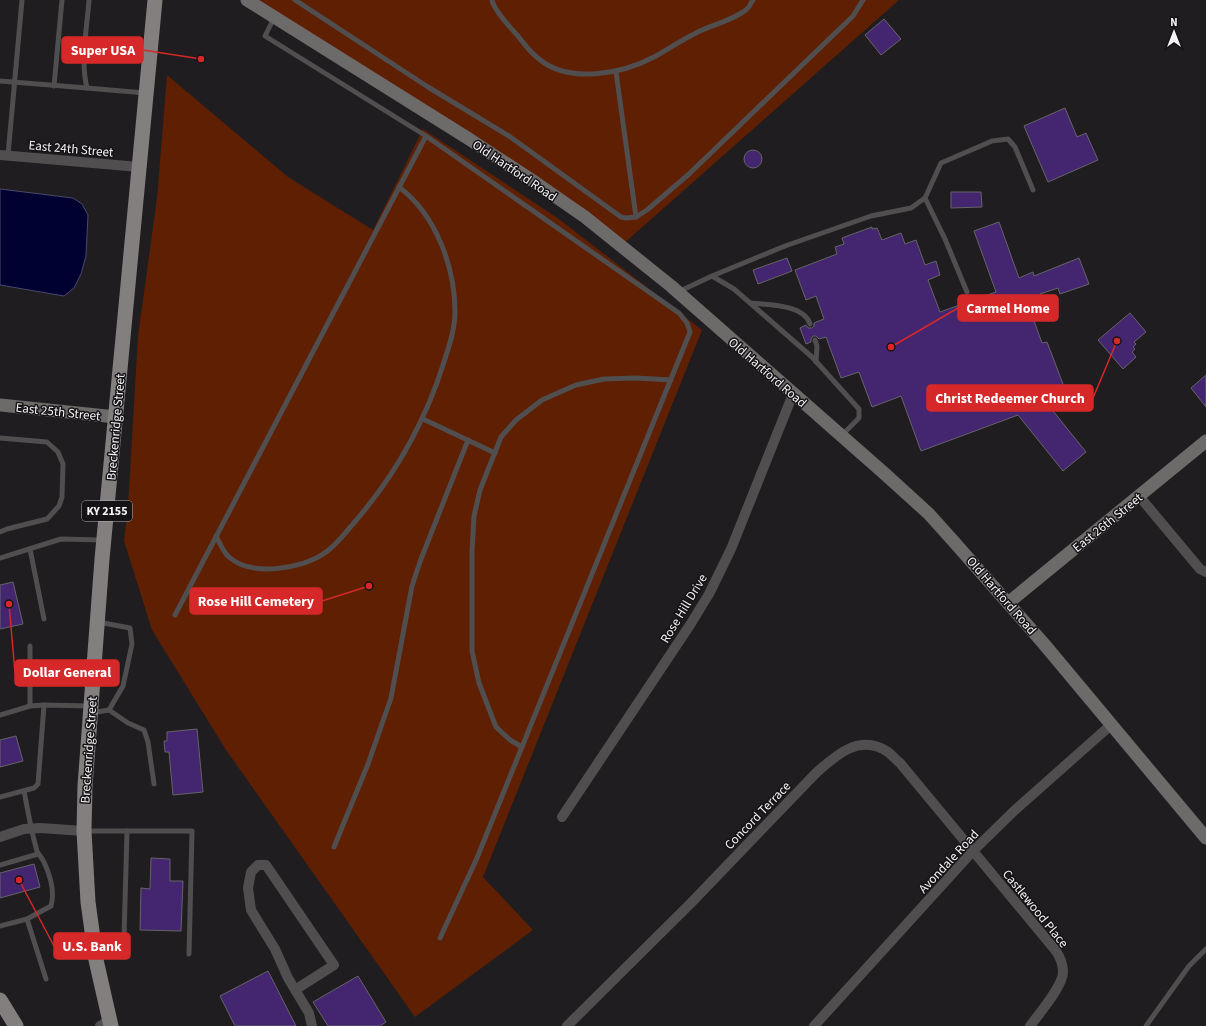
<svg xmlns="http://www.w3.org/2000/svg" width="1206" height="1026" font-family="'Source Sans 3',sans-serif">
<rect width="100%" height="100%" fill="#1f1d1f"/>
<!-- green -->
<g fill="#5e1f03">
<path d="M 247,0 L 899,0 L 622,245 Z"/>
<path d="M 167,75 L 288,177 L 373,230 L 423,129 L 559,219 L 702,330 L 483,877 L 533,930 L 415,1017 L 226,750 L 152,630 L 124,541 L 128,506 L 138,336 L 157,198 Z"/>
</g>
<!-- water -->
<path fill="#000031" stroke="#4a496c" d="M 0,189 L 73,198 L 82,204 L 88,215 L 86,256 L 81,274 L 74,288 L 64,296 L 0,285 Z"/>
<!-- building -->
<g fill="#442670" stroke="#656468">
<path d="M 884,19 L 901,39 L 881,55 L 865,35 Z"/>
<path d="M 1065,108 L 1077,137 L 1086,133 L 1098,160 L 1048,182 L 1024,126 Z"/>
<circle cx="753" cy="159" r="9"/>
<path d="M 951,192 L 981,192 L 982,207 L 951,208 Z"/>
<path d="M 999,222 L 1019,278 L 1033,272 L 1034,276 L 1079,258 L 1089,284 L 1060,294 L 1058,288 L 1040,294 L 1043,303 L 1029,307 L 1042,343 L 1047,342 L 1071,405 L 1053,411 L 1086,452 L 1063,471 L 1018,415 L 921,451 L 901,396 L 872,407 L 859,372 L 841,378 L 826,337 L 819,339 L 816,336 L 813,336 L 811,339 L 811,342 L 806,344 L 800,328 L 806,325 L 808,328 L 812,328 L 814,326 L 814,323 L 824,319 L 816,296 L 806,300 L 795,270 L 837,254 L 835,247 L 844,244 L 842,238 L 872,227 L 872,229 L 877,228 L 882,240 L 901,233 L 905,244 L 916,240 L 925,265 L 936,261 L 940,275 L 928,280 L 940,312 L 996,292 L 974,231 Z"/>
<path d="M 787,258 L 792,271 L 758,284 L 753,270 Z"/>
<path d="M 1130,313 L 1146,332 L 1134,342 L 1136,344 L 1133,347 L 1135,349 L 1132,352 L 1136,357 L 1123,369 L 1098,340 Z"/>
<path d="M 1206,375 L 1206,407 L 1191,388 Z"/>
<path d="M 13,582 L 23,624 L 0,629 L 0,585 Z"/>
<path d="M 197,729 L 203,792 L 173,795 L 169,752 L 165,752 L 164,741 L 167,741 L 167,732 Z"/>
<path d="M 16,736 L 23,761 L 0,767 L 0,740 Z"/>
<path d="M 151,858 L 170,859 L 170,881 L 183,881 L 181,931 L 140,930 L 141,888 L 150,889 Z"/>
<path d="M 34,864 L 40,887 L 0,898 L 0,873 Z"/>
<path d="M 268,971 L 296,1026 L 235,1026 L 220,996 Z"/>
<path d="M 358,976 L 386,1022 L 380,1026 L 328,1026 L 313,1002 Z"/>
</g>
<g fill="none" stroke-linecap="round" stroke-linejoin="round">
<!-- lane -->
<g stroke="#504e4f" stroke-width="5">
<path d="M 89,0 C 87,29 80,60 87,88 L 145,93"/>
<path d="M 295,0 L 428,87 L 509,136 L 621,217 L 626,218 L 636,217 L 616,72"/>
<path d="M 492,0 C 494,11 511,28 518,36 C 524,44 531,53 539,59 C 569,84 622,74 654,57 C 668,49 682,40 696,33 C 711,25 737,19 748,8 C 750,6 751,2 753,0"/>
<path d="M 0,81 L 87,88"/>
<path d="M 54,86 L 62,0"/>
<path d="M 426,136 L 679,313 L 687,323 L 690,332 L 477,858 L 440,938"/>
<path d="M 8,155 L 22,0"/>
<path d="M 925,198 L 945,239 L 967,292"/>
<path d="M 636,217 L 647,210 L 689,174 L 853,16 L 863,0"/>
<path d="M 712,276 L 785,246 L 871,216 L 911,208 L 925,198 L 941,163 L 992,141 L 1008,139 L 1015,147 L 1033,190"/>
<path d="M 678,292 L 712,276 L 734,289 L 812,357 L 859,409 L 859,418 L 842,435"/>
<path d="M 750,303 C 767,305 804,304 810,324"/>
<path d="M 815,340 L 817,346 L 816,362"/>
<path d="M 423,419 L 495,453"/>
<path d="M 0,438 L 47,442 L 58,452 L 63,464 L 62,497 L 59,506 L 47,519 L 7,529 L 0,532"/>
<path d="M 216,536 C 220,543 223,552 229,557 C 251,577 301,569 323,554 C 335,547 344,534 353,524 C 394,477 425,423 444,362 C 449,346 455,329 455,312 C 455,267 436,215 399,187"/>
<path d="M 30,549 L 44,619"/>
<path d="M 0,558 L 61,539 L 102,540"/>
<path d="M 175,615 L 426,136 L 265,36 L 274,18"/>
<path d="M 30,706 L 30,646"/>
<path d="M 109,710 L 128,723 L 144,730 L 148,742 L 154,784"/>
<path d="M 91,713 L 109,710 L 123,686 L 132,644 L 130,628 L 98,622"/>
<path d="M 0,715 L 30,706 L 44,705 L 90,706"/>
<path d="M 522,747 L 510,740 L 496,727 L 479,683 L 472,651 L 472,552 L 474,516 L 480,490 L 501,437 L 516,420 L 542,400 L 576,385 L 604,379 L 636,378 L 671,380"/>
<path d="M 0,797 L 34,788 L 38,784 L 44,705"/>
<path d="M 85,831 L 192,831 L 189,954"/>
<path d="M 334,847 L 368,764 L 391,698 L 412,586 L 421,559 L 468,440"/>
<path d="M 0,865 L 38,854"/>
<path d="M 27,919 L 46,979"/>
<path d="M 0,926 L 27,919 L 51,906 C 55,892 50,875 44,862 C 42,858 39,855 37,851 C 31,831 28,811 24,791"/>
<path d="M 124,938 L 127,831"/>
<path d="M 1146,1026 L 1189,966 L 1206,949"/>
</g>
<!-- street -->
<g stroke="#504e4f" stroke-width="10">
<path d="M 0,155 L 139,167"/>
<path d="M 1139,496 L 1200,569 L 1206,572"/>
<path d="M 562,817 L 690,625 L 709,594 L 731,549 L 793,394"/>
<path d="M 0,837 L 24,829 L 40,828 L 84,831"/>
<path d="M 295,990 L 334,965 L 266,865 L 258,865 L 251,872 L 248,888 L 251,910 L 275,949 L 288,978 L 309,1013 L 312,1026"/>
<path d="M 100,1026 L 110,1020"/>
<path d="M 567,1026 L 691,903 L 816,773 C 836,755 860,733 888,752 C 892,755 896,760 900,763 L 1056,951 C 1060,957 1063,964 1063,972 C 1063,986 1039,1014 1030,1026"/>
<path d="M 814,1026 L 973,851 L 1015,810 L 1112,724"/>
</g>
<!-- secondary -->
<g stroke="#6d6a6a" stroke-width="13">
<path d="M 247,0 L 469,139 L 536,183 L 585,217 L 671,286 L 885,474 L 929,514 L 955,543 L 1044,644 L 1206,838"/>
<path d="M 0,405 L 116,417"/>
<path d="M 1008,603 L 1206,441"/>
</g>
<!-- primary -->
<g stroke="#837f7f" stroke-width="15">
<path d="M 0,1000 L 16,1026"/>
<path d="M 111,1026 L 96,960 L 88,902 L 84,831 L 85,786 L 102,559 L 155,0"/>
</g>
</g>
<g text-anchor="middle" stroke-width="3" stroke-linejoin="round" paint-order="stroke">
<!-- shield labels -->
<rect fill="#161316" stroke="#b2b0b2" stroke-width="1" x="82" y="501" width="50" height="20" rx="3"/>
<g font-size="12" font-weight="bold" fill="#f5f3f5">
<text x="107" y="515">KY 2155</text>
</g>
<!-- street labels -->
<g font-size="13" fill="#f5f3f5" stroke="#161316">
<text transform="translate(71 148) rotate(5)" y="5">East 24th Street</text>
<text transform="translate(515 170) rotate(34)" y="5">Old Hartford Road</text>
<text transform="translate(768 372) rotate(41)" y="5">Old Hartford Road</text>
<text transform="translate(58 411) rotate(6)" y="5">East 25th Street</text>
<text transform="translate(115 427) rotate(-85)" y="5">Breckenridge Street</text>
<text transform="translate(1107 522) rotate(-39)" y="5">East 26th Street</text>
<text transform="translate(1002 595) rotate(49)" y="5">Old Hartford Road</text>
<text transform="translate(683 608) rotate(-59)" y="5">Rose Hill Drive</text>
<text transform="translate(88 750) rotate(-86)" y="5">Breckenridge Street</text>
<text transform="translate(757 815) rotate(-46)" y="5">Concord Terrace</text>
<text transform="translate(948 861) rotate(-47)" y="5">Avondale Road</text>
<text transform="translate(1036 908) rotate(51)" y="5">Castlewood Place</text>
</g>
</g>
<!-- callouts -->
<path fill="none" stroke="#d62828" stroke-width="1.5" d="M201 59L143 50M891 347L958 308M1117 341L1093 398M369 586L322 601M9 604L15 673M19 880L54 946"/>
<g fill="#d62828" stroke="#161316" stroke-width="1.5">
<circle cx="201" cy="59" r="4"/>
<circle cx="891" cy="347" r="4"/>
<circle cx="1117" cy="341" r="4"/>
<circle cx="369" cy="586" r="4"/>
<circle cx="9" cy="604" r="4"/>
<circle cx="19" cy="880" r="4"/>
</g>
<g fill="#d62828" stroke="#d62828" stroke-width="1.5">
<rect x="62" y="37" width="81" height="26" rx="4"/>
<rect x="958" y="295" width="100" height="26" rx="4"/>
<rect x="927" y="385" width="166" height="26" rx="4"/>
<rect x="190" y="588" width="132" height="26" rx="4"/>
<rect x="15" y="660" width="104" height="26" rx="4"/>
<rect x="54" y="933" width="76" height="26" rx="4"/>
</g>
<g font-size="14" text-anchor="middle" font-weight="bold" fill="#fff">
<text x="103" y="55">Super USA</text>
<text x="1008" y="313">Carmel Home</text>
<text x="1010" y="403">Christ Redeemer Church</text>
<text x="256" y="606">Rose Hill Cemetery</text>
<text x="67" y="677">Dollar General</text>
<text x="92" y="951">U.S. Bank</text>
</g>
<!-- north arrow -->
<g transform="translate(1174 32)" stroke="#161316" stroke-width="3" paint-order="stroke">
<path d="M0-3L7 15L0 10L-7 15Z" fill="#f5f3f5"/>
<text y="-6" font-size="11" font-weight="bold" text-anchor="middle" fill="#f5f3f5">N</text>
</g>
</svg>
